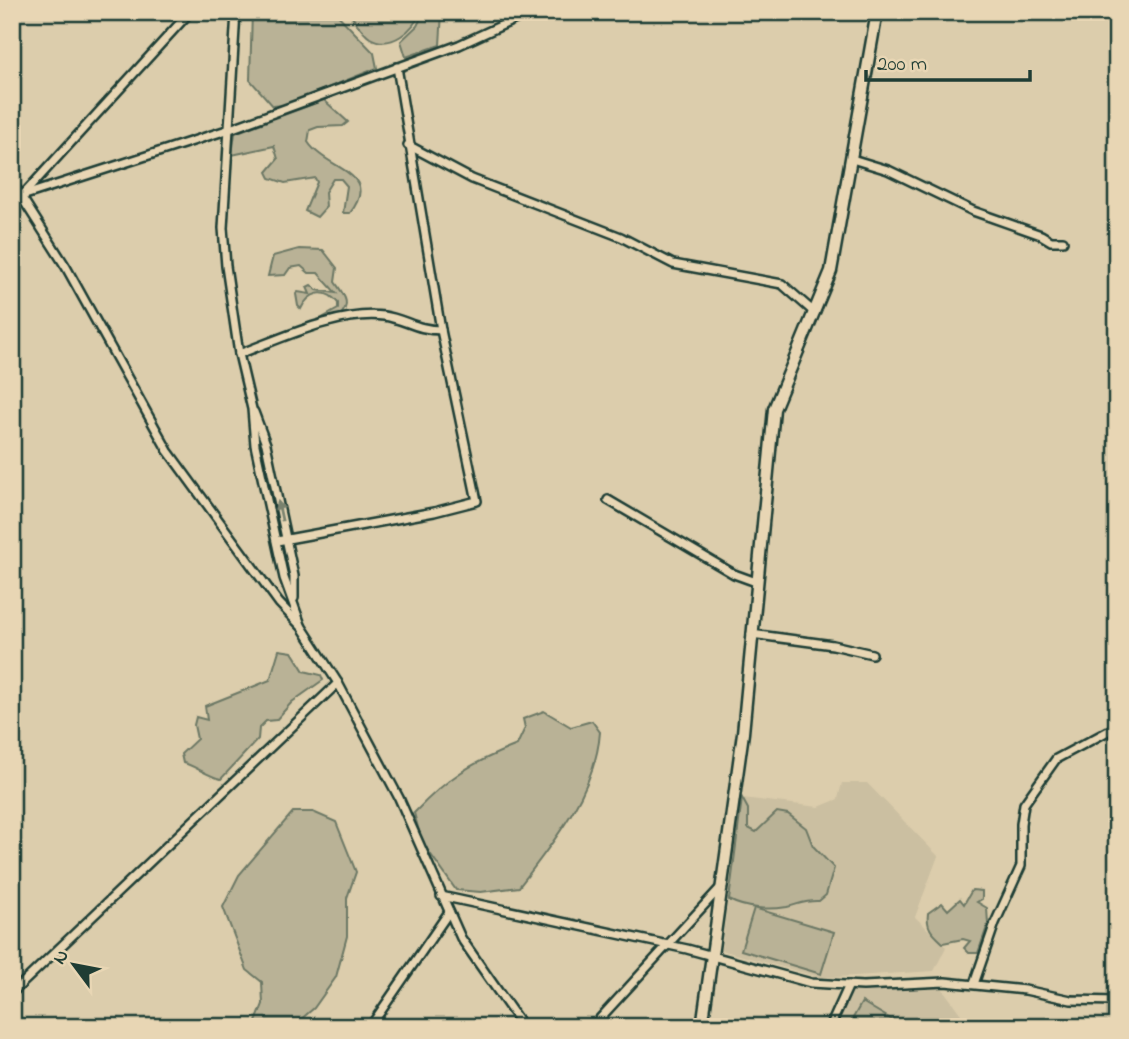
<svg xmlns="http://www.w3.org/2000/svg" width="1129" height="1039" font-family="'Indie Flower',sans-serif">
<rect width="100%" height="100%" fill="#dccdac"/>
<filter id="ink" filterUnits="userSpaceOnUse"><feTurbulence type="fractalNoise" baseFrequency=".0143" numOctaves="2"/><feDisplacementMap in="SourceGraphic" scale="14" xChannelSelector="R" yChannelSelector="G"/><feConvolveMatrix kernelMatrix="1 2 1 2 8 2 1 2 1" color-interpolation-filters="sRGB"/></filter>
<g filter="url(#ink)">
<!-- built -->
<g fill="#cbbfa1">
<path d="M 842,783 L 867,783 L 938,856 L 915,917 L 946,947 L 934,971 L 822,978 L 721,950 L 742,798 L 819,807 L 838,799 Z"/>
<path d="M 902,988 L 942,988 L 970,1027 L 835,1027 L 851,991 Z"/>
</g>
<!-- green -->
<g fill="#b9b296" stroke="#6c7865" stroke-width="2">
<path d="M 252,12 L 335,12 L 374,53 L 377,68 L 285,105 L 273,106 L 250,80 Z"/>
<path d="M 348,12 L 420,12 C 414,30 391,50 370,38 C 362,33 355,20 348,12 Z"/>
<path d="M 424,12 L 442,12 L 440,45 L 406,57 L 401,41 L 417,26 Z"/>
<path d="M 324,100 L 348,122 L 343,126 L 318,127 L 310,130 L 308,142 C 326,170 382,172 350,213 L 343,213 L 347,186 L 341,179 L 333,179 L 325,192 L 326,207 L 317,217 L 305,211 L 317,182 L 315,178 L 285,183 L 270,178 L 267,172 L 278,159 L 274,146 L 232,155 L 235,133 Z"/>
<path d="M 299,249 L 323,250 L 337,268 L 335,282 C 343,294 353,304 339,316 L 322,318 L 338,309 L 338,303 C 325,287 309,292 301,309 L 298,306 L 296,294 L 298,292 L 310,294 L 307,287 L 311,285 L 317,290 L 336,293 L 318,273 L 309,273 L 301,266 L 290,268 L 285,275 L 268,276 L 273,256 Z"/>
<path d="M 279,650 L 292,652 L 304,671 L 321,675 L 323,680 L 292,702 L 276,720 L 266,721 L 259,728 L 258,739 L 221,779 C 207,776 192,764 183,763 L 181,754 L 197,739 L 194,725 L 196,717 L 207,720 L 205,706 L 270,680 Z"/>
<path d="M 544,711 L 571,727 L 592,721 L 600,732 C 596,790 553,843 519,887 L 481,892 L 456,890 L 422,842 L 414,813 C 448,777 471,763 517,745 L 525,728 L 523,719 Z"/>
<path d="M 742,798 L 748,809 L 748,828 L 756,832 L 777,812 L 788,814 L 806,828 L 813,846 L 834,868 L 826,895 L 819,901 C 806,900 800,904 787,907 C 769,910 746,909 729,900 Z"/>
<path d="M 293,812 L 313,812 L 336,822 L 356,872 L 347,898 L 347,936 L 336,977 L 314,1008 L 292,1027 L 254,1027 L 263,1004 L 262,982 L 247,970 L 223,907 L 239,875 Z"/>
<path d="M 972,890 L 982,891 L 982,899 L 977,902 L 987,908 L 988,924 L 978,953 L 969,953 L 964,948 L 970,941 L 963,939 L 943,943 C 932,933 926,928 928,913 L 942,903 L 948,910 L 960,899 L 964,904 Z"/>
<path d="M 754,908 L 834,932 L 821,974 L 741,950 Z"/>
<path d="M 862,1002 L 904,1027 L 848,1027 Z"/>
</g>
<g fill="none" stroke-linecap="round" stroke-linejoin="round">
<!-- street casing -->
<g stroke="#1f3d34" stroke-width="12">
<g id="street">
<path d="M 236,12 L 223,228 L 226,266 L 239,354 L 252,409 L 255,445 L 284,578 L 301,625"/>
<path d="M 408,145 L 472,179 L 621,237 L 673,264 L 782,284 L 815,313"/>
<path d="M 852,159 L 888,170 L 973,211 L 1041,235 L 1051,241 L 1063,241"/>
<path d="M 12,182 L 66,267 L 168,451 L 279,603 L 302,627 L 338,683 L 399,798 L 461,938 L 523,1027"/>
<path d="M 22,196 L 230,129 L 459,45 L 531,12"/>
<path d="M 12,203 L 22,196 L 190,12"/>
<path d="M 239,354 C 280,339 340,310 384,316 C 405,319 416,330 441,330"/>
<path d="M 254,412 L 266,444 L 294,576 L 294,598"/>
<path d="M 608,500 L 734,574 L 756,582"/>
<path d="M 277,541 L 434,512 L 477,501 L 441,330 L 397,67"/>
<path d="M 751,634 L 833,645 L 872,654"/>
<path d="M 441,896 L 687,949 L 811,983 L 863,986 L 945,982 L 1025,990 L 1071,1000 L 1117,1001"/>
<path d="M 974,984 L 995,923 L 1021,866 L 1021,824 L 1024,804 L 1056,759 L 1112,729 L 1117,722"/>
<path d="M 12,993 L 338,683"/>
<path d="M 370,1027 L 449,912"/>
<path d="M 592,1027 L 720,888"/>
<path d="M 830,1027 L 849,985"/>
</g>
</g>
<!-- secondary casing -->
<g stroke="#1f3d34" stroke-width="15">
<path id="secondary" d="M 702,1027 L 743,733 L 774,409 L 831,271 L 877,12"/>
</g>
<!-- street -->
<use href="#street" stroke="#e8d6b4" stroke-width="7"/>
<!-- secondary -->
<use href="#secondary" stroke="#e8d6b4" stroke-width="10"/>
</g>
<!-- one-way arrows -->
<defs><path id="oneway-solid" d="M-6-.8H1V-3.2L6.5 0L1 3.2V.8H-6Z" transform="scale(1.75)"/></defs>
<use fill="#79826e" href="#oneway-solid" transform="translate(280 511) rotate(-102)"/>
</g>
<!-- margin -->
<rect width="1129" height="1039" fill="none" stroke="#e8d6b4" stroke-width="42"/>
<rect x="21" y="21" width="1087" height="997" fill="none" stroke="#1f3d34" stroke-width="2.5" filter="url(#ink)"/>
<!-- north arrow -->
<g transform="translate(74 965) rotate(302)" stroke="#e8d6b4" stroke-width="5" paint-order="stroke">
<path d="M0-5L12 26L0 18L-12 26Z" fill="#1f3d34"/>
<text y="-10" font-size="19" font-weight="bold" text-anchor="middle" fill="#1f3d34">N</text>
</g>
<!-- scale -->
<path d="M866 70v10h164v-10" fill="none" stroke="#1f3d34" stroke-width="3.5"/>
<text x="877" y="70" font-size="21" fill="#1f3d34" stroke="#e8d6b4" stroke-width="5" paint-order="stroke">200 m</text>
</svg>
